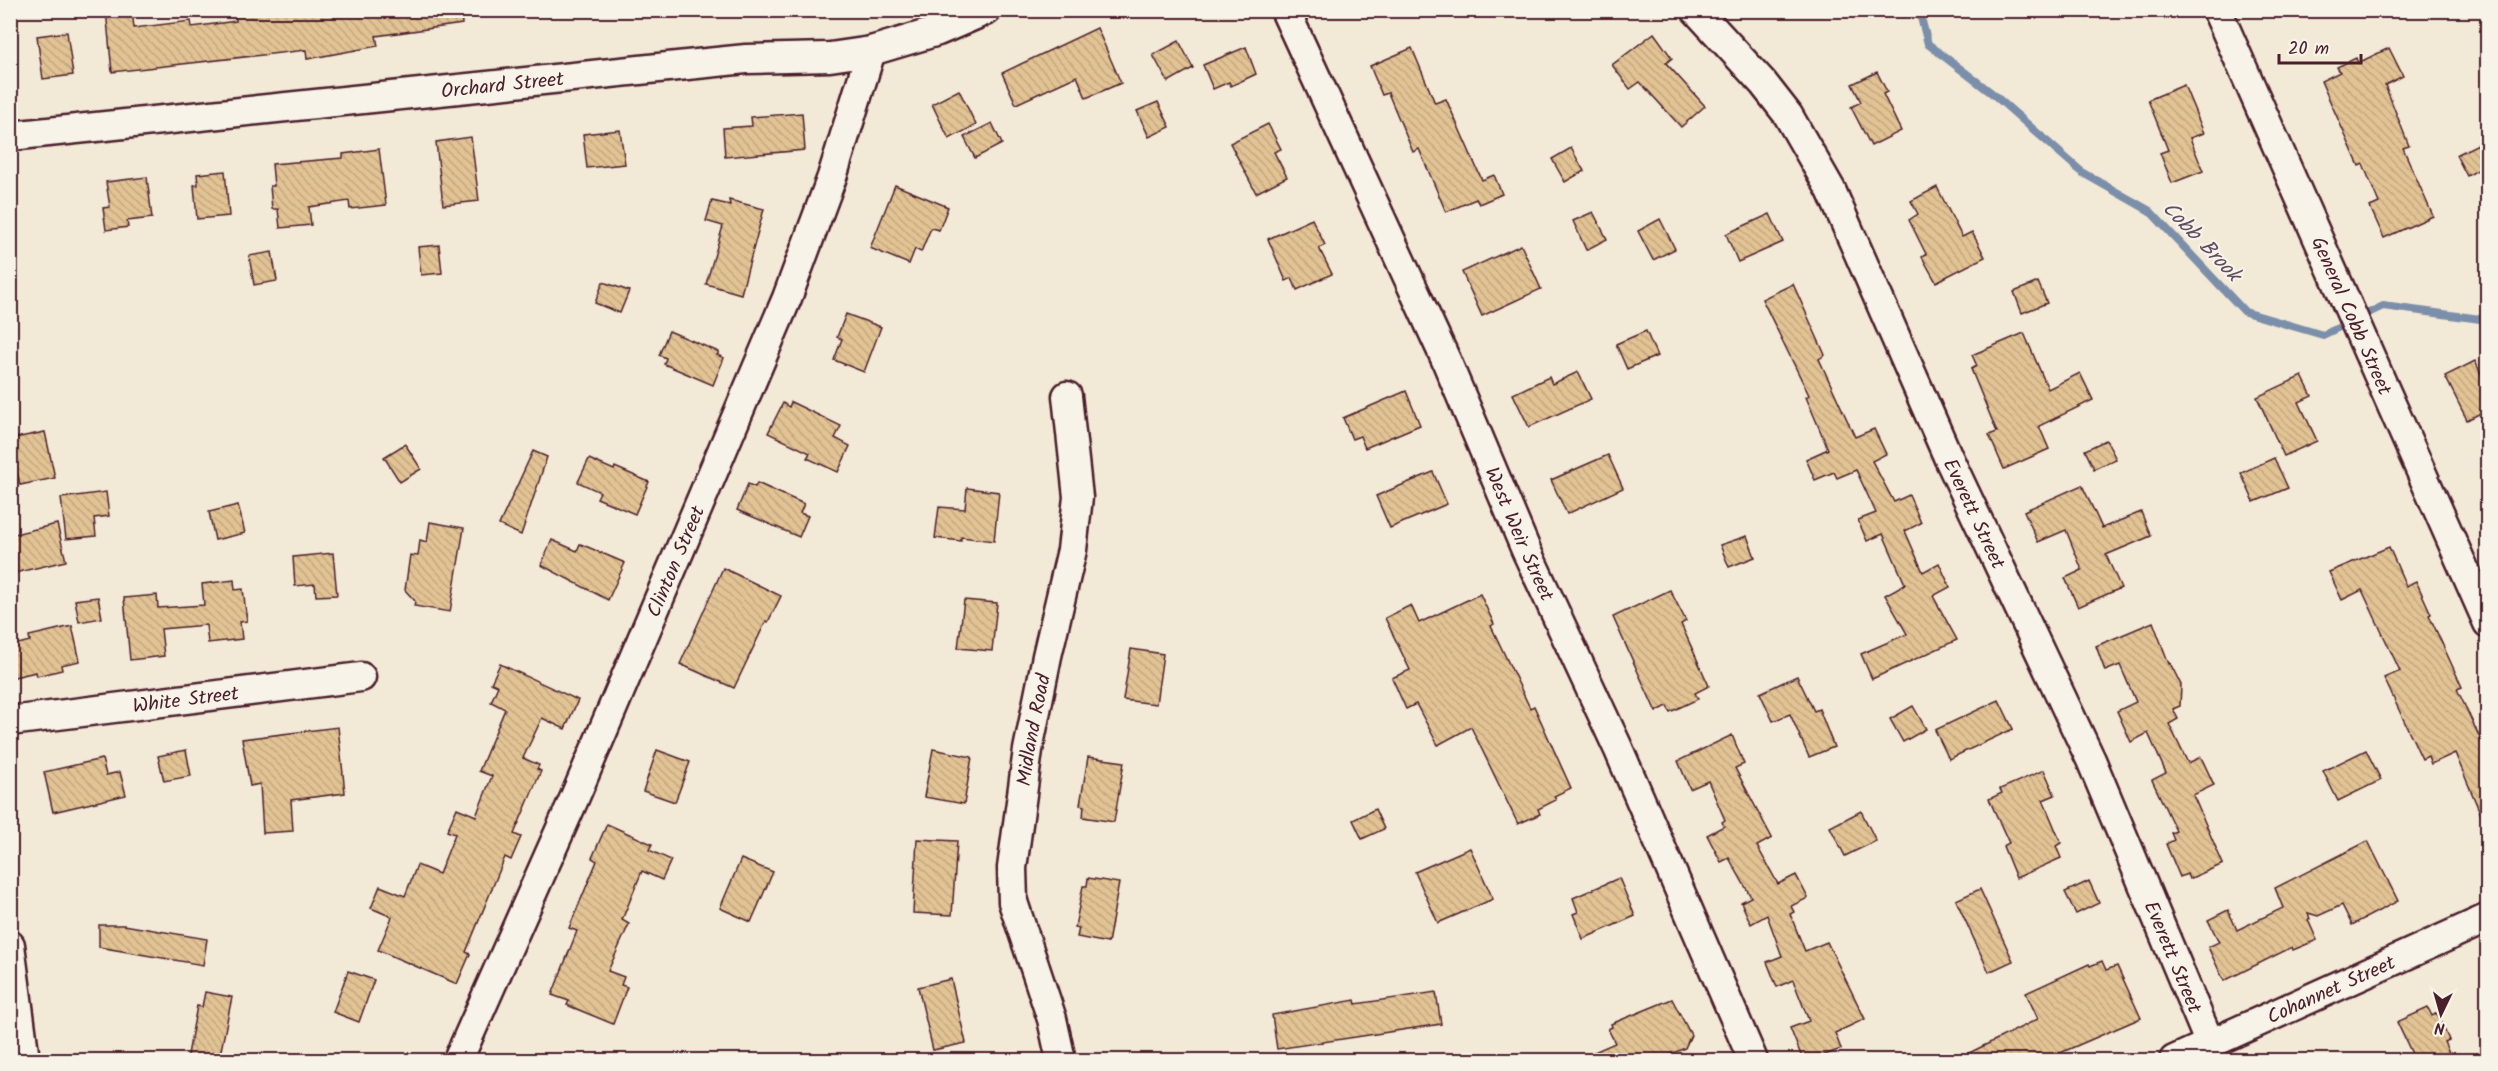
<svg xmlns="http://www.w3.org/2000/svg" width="2498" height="1071" font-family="Kalam,sans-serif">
<defs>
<pattern id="building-back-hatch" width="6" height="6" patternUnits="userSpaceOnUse" patternTransform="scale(1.5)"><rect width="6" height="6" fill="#e1c394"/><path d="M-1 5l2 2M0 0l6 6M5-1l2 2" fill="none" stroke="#c3a780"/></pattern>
</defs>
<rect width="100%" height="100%" fill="#f3e9d7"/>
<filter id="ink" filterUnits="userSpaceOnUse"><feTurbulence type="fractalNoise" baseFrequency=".0167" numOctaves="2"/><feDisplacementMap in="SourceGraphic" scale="12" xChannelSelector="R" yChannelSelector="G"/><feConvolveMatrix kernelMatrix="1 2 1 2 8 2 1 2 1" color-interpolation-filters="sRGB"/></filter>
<g filter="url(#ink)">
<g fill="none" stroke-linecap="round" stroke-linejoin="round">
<!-- stream -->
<path stroke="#7c8faa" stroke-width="8" d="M 1919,10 L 1928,44 L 1993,94 L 2083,173 L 2150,211 L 2245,312 L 2323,335 L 2383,306 L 2488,320"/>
</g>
<!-- building -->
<g fill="url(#building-back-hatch)" stroke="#4a1f2b" stroke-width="1.5">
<path d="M 106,10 L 132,10 L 134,28 L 191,21 L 192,27 L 236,21 L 235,10 L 461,10 L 462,24 L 376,36 L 378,46 L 307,59 L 306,50 L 112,72 Z"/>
<path d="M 1097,28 L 1121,83 L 1086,98 L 1077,76 L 1016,104 L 1002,73 Z"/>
<path d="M 67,32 L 73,75 L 43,79 L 37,36 Z"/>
<path d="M 1654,33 L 1672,58 L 1666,63 L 1705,106 L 1681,127 L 1640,82 L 1630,89 L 1612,65 Z"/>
<path d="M 1179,41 L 1193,68 L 1168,82 L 1153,55 Z"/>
<path d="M 1246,47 L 1256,74 L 1231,86 L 1229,82 L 1213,89 L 1203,65 Z"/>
<path d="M 1412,48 L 1435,103 L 1446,99 L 1482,180 L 1494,175 L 1502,194 L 1479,204 L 1476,199 L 1446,212 L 1419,149 L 1413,152 L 1388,93 L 1382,95 L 1370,66 Z"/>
<path d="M 2389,48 L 2403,76 L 2385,85 L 2409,146 L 2403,148 L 2433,216 L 2384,238 L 2370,207 L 2379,203 L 2363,164 L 2359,166 L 2321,81 L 2340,72 L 2337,67 L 2356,58 L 2358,63 Z"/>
<path d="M 1877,72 L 1887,92 L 1883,94 L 1901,131 L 1871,146 L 1851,107 L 1861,102 L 1852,84 Z"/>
<path d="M 2184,85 L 2204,133 L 2190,138 L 2203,171 L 2172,183 L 2160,153 L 2168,150 L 2148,100 Z"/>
<path d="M 959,90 L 976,125 L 949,139 L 932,104 Z"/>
<path d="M 1158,102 L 1170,127 L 1149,137 L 1137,111 Z"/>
<path d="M 802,113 L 805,150 L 725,157 L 723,128 L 752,126 L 751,117 Z"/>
<path d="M 992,123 L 1002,144 L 975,158 L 964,137 Z"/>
<path d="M 1268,124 L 1281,149 L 1274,152 L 1287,177 L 1256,193 L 1230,143 Z"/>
<path d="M 620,130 L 625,164 L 587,168 L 583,134 Z"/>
<path d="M 471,137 L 479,201 L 443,205 L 436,142 Z"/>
<path d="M 2478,144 L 2487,165 L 2467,176 L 2456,155 Z"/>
<path d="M 1571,148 L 1584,171 L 1565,182 L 1552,159 Z"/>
<path d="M 379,149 L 386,205 L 350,209 L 349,201 L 309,207 L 311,225 L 280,228 L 278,209 L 272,209 L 270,186 L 274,186 L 272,164 L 343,158 L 343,154 Z"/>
<path d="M 225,171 L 229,216 L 197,219 L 194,185 L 198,185 L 197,174 Z"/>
<path d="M 147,177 L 152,218 L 127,221 L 128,227 L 106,230 L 103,208 L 110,207 L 106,182 Z"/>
<path d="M 895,185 L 948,207 L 939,230 L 931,228 L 921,252 L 915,249 L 909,264 L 870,248 Z"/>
<path d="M 1937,187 L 1962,237 L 1972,232 L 1985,257 L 1936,282 L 1922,257 L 1926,254 L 1909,220 L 1918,214 L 1911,201 Z"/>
<path d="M 729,200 L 764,209 L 741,294 L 706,284 L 723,226 L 706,221 L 712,201 L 730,205 Z"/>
<path d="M 1593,212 L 1607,239 L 1586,250 L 1573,221 Z"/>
<path d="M 1770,214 L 1783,242 L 1738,262 L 1726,234 Z"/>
<path d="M 1312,219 L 1325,245 L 1319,248 L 1332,274 L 1297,290 L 1292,278 L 1286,281 L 1268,239 Z"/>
<path d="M 1660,219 L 1675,249 L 1653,260 L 1638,231 Z"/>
<path d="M 439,245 L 442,273 L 421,275 L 418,247 Z"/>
<path d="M 1521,245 L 1541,289 L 1482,316 L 1462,272 Z"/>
<path d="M 272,252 L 277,281 L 254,285 L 249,256 Z"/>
<path d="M 603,282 L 629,291 L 620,313 L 595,303 Z"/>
<path d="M 2038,282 L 2047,303 L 2022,313 L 2014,292 Z"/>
<path d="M 1793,284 L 1825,355 L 1819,359 L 1855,437 L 1874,429 L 1886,454 L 1872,461 L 1894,502 L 1909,495 L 1921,523 L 1905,531 L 1923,572 L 1939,563 L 1950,587 L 1933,596 L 1957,640 L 1872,679 L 1861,654 L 1907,634 L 1885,595 L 1905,584 L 1883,534 L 1867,541 L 1858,520 L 1876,513 L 1856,470 L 1837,478 L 1834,472 L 1815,480 L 1806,459 L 1828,449 L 1806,397 L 1809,395 L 1762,299 Z"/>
<path d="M 846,314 L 881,327 L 864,372 L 834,360 L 842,339 L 837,337 Z"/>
<path d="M 669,331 L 719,352 L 717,355 L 724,358 L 713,385 L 664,364 L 666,358 L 659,355 Z"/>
<path d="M 1646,331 L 1657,356 L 1627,369 L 1616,344 Z"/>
<path d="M 2024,333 L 2048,389 L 2080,373 L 2093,400 L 2039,426 L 2049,449 L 2004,469 L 1989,435 L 1997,432 L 1971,369 L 1977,366 L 1972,355 Z"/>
<path d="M 2475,361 L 2487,387 L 2487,410 L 2467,420 L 2445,376 Z"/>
<path d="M 1578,372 L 1591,399 L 1529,427 L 1513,394 L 1549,377 L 1552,384 Z"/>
<path d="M 2302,376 L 2312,396 L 2299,402 L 2317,441 L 2284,456 L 2257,397 Z"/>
<path d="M 1406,391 L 1420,425 L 1365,448 L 1360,436 L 1352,439 L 1343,418 Z"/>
<path d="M 791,402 L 841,426 L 835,438 L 850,446 L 838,472 L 807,458 L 810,453 L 768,433 L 783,403 L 789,407 Z"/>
<path d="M 45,432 L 55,478 L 20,485 L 10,439 Z"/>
<path d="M 2106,440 L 2116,459 L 2094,469 L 2085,450 Z"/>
<path d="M 405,444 L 421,469 L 400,482 L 384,457 Z"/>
<path d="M 533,451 L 547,457 L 521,535 L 499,525 Z"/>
<path d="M 1608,455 L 1623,488 L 1567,514 L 1551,480 Z"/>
<path d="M 2274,458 L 2288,488 L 2254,502 L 2241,473 Z"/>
<path d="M 589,459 L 614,470 L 615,467 L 649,482 L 635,514 L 597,498 L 600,492 L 578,482 Z"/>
<path d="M 1433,472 L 1447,504 L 1390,528 L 1376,496 Z"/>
<path d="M 757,483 L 804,504 L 800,513 L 808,516 L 799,537 L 737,510 L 748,484 L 755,487 Z"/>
<path d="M 2082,485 L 2102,528 L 2141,512 L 2151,536 L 2106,555 L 2121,588 L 2078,607 L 2065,578 L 2082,570 L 2066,530 L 2038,542 L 2024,511 Z"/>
<path d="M 967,488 L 999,492 L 994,541 L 961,537 L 961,541 L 935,538 L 939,507 L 965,509 Z"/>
<path d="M 106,492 L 109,516 L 94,518 L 96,536 L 66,539 L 61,498 Z"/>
<path d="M 238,505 L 245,533 L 215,540 L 209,512 Z"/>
<path d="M 430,522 L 464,528 L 450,612 L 414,606 L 415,601 L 405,590 L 410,555 L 418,556 L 420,540 L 427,542 Z"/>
<path d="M 57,524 L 66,561 L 10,574 L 10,535 Z"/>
<path d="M 1747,536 L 1755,557 L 1729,567 L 1720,545 Z"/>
<path d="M 552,540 L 577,551 L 580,544 L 583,545 L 625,563 L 608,600 L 541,565 Z"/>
<path d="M 2389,547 L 2406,586 L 2416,581 L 2431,614 L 2429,615 L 2462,687 L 2457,689 L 2487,753 L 2487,829 L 2455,753 L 2431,764 L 2428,756 L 2422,759 L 2384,678 L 2400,671 L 2362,590 L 2342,600 L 2329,572 Z"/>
<path d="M 333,553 L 337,595 L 316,596 L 315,584 L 295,586 L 293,557 Z"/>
<path d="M 723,568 L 781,596 L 768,622 L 766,621 L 734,688 L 680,664 Z"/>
<path d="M 234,580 L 235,590 L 243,589 L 247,621 L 240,622 L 242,639 L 208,643 L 206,625 L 161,629 L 164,656 L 130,660 L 124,598 L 157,595 L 158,608 L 204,605 L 202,584 Z"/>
<path d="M 1670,590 L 1686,621 L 1681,624 L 1709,686 L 1695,693 L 1698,699 L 1670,712 L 1667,706 L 1656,712 L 1613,617 Z"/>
<path d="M 1480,594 L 1494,624 L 1491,626 L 1530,708 L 1534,706 L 1571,788 L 1554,796 L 1556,800 L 1538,809 L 1540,814 L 1518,824 L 1471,727 L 1438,745 L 1416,704 L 1406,709 L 1392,678 L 1410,670 L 1385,618 L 1411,605 L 1419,623 Z"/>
<path d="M 98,597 L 102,618 L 79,622 L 75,600 Z"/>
<path d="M 964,600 L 997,603 L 992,651 L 958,648 Z"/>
<path d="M 2153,622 L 2169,664 L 2170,663 L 2181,685 L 2180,706 L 2173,709 L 2178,719 L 2169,724 L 2188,763 L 2201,757 L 2214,785 L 2193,795 L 2223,864 L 2189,879 L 2187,874 L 2180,877 L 2166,844 L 2174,840 L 2171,833 L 2176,831 L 2152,780 L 2166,773 L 2148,733 L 2131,742 L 2117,711 L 2136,702 L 2120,665 L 2105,671 L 2096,646 Z"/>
<path d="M 72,626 L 80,661 L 61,665 L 62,670 L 37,676 L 36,672 L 10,678 L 10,646 L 30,641 L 29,636 Z"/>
<path d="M 1131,649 L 1163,654 L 1156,704 L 1123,700 Z"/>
<path d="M 500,664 L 578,700 L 565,729 L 542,718 L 523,758 L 539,765 L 537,769 L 541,771 L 514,834 L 521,837 L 511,860 L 505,857 L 466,952 L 470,954 L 457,984 L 378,950 L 392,917 L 371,908 L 380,886 L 405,896 L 417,865 L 439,874 L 455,834 L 447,831 L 457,808 L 476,816 L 492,776 L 479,771 L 505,709 L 491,702 L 498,686 L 491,683 Z"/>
<path d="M 1797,676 L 1814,711 L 1819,709 L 1834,747 L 1809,757 L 1790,714 L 1773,721 L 1760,693 Z"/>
<path d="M 1999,700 L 2013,729 L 1949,759 L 1935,730 Z"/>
<path d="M 1913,706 L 1926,729 L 1903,742 L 1890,719 Z"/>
<path d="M 338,727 L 345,793 L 291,800 L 293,831 L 263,833 L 260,784 L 250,786 L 242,739 Z"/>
<path d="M 1732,735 L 1744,764 L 1735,768 L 1772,838 L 1757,846 L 1778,884 L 1796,875 L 1808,898 L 1791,906 L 1794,912 L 1790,914 L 1805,951 L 1827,942 L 1865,1019 L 1835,1033 L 1841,1049 L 1811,1060 L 1803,1060 L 1790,1028 L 1809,1021 L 1793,980 L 1777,987 L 1767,962 L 1782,956 L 1767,915 L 1751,924 L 1741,902 L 1751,897 L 1729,858 L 1721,862 L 1707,835 L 1724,826 L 1722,822 L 1725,820 L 1708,781 L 1690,789 L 1678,761 Z"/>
<path d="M 933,749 L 972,757 L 964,804 L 924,797 Z"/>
<path d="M 186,750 L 191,776 L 164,781 L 158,756 Z"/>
<path d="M 657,750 L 690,762 L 675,802 L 643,791 Z"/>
<path d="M 2366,750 L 2381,780 L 2338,801 L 2323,771 Z"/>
<path d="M 1088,757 L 1124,762 L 1114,822 L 1083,817 L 1084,806 L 1080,805 Z"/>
<path d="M 102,759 L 106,775 L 120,772 L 126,795 L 53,812 L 44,772 Z"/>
<path d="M 2044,770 L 2055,795 L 2043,800 L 2061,843 L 2056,846 L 2061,858 L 2016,878 L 2003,846 L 2009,843 L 1989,799 L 2002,793 L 2000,789 Z"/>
<path d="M 1375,809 L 1384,829 L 1362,839 L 1353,820 Z"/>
<path d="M 1861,811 L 1876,841 L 1845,856 L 1830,827 Z"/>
<path d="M 607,824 L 652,844 L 649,850 L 671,860 L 662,880 L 642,871 L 622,920 L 629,924 L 608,971 L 624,977 L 621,985 L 627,987 L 613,1024 L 567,1005 L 569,1001 L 552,995 L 577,931 L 569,928 L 597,861 L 592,858 Z"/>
<path d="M 917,839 L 957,841 L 952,915 L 913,913 Z"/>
<path d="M 2368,841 L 2398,901 L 2352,925 L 2342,905 L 2318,916 L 2308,913 L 2310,919 L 2308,920 L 2317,940 L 2293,950 L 2292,947 L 2224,981 L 2208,947 L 2219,942 L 2208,920 L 2228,910 L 2237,930 L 2283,908 L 2275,888 Z"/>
<path d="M 1470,848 L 1493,899 L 1438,923 L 1415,872 Z"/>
<path d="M 741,859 L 773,872 L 751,922 L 720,908 Z"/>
<path d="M 1088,878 L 1119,883 L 1108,943 L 1077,937 L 1079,928 L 1075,927 L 1083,886 L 1087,886 Z"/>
<path d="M 1619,878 L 1635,916 L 1583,939 L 1573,914 L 1578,912 L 1573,898 Z"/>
<path d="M 2089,881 L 2099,903 L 2076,914 L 2065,892 Z"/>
<path d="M 1980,889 L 2013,961 L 1989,972 L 1956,900 Z"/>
<path d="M 99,925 L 124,925 L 207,939 L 203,965 L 99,947 Z"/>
<path d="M 2102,961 L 2106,970 L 2117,966 L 2141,1018 L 2044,1060 L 1955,1060 L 2038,1019 L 2026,993 L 2089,964 L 2090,966 Z"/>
<path d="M 348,971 L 374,980 L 359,1022 L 333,1012 Z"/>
<path d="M 951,979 L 966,1043 L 933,1050 L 918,987 Z"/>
<path d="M 205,992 L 232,997 L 219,1060 L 187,1060 L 197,1006 L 202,1007 Z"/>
<path d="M 1436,992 L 1441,1024 L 1277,1049 L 1272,1015 L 1355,1000 L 1356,1004 Z"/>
<path d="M 1672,999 L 1691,1035 L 1685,1048 L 1657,1060 L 1576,1060 L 1615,1043 L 1608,1029 L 1612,1027 L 1611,1024 Z"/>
<path d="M 2428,1008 L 2432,1016 L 2437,1013 L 2449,1040 L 2444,1042 L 2452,1060 L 2415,1060 L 2397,1022 Z"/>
</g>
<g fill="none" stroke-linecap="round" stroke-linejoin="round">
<!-- street casing -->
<g stroke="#4a1f2b" stroke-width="33">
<g id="street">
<path id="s1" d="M 1285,10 L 1446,360 L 1526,550 L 1618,748 L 1753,1060"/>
<path id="s2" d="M 1696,10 L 1763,83 L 1788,115 L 1831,190 L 1949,459 L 2091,760 L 2210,1044"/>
<path id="s3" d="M 2217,10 L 2488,623"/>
<path id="s4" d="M 10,136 L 687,65 L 746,59 L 830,57 L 871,51 L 938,31 L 987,10"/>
<path id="s5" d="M 10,721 L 361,677"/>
<path d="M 10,945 L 25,1060"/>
<path id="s6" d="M 458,1060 L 574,799 L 787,298 L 832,177 L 871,51"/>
<path id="s7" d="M 1061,1060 L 1052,1019 L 1013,902 L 1012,868 L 1028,750 L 1047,656 L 1072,550 L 1078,497 L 1067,396"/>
<path id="s8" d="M 2174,1060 L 2488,918"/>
</g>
</g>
<!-- street -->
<use href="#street" stroke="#f7f3e8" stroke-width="28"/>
</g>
</g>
<g text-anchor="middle" stroke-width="4.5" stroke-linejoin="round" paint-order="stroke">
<!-- street labels -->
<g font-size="20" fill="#4a1f2b" stroke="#f7f3e8">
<text dy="7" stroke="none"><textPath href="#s4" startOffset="495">Orchard Street</textPath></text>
<text dy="7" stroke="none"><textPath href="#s3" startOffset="334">General Cobb Street</textPath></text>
<text dy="7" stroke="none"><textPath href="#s2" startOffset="580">Everett Street</textPath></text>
<text dy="7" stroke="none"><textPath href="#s1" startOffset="574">West Weir Street</textPath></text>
<text dy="7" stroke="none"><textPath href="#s6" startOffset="544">Clinton Street</textPath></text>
<text dy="7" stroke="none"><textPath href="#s5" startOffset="177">White Street</textPath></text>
<text dy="7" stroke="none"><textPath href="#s7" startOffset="339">Midland Road</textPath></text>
<text dy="7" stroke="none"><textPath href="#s2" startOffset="1066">Everett Street</textPath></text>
<text dy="7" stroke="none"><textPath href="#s8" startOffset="172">Cohannet Street</textPath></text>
</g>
<!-- water labels -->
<g font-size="21" font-style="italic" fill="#5f4e60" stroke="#f7f3e8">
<text transform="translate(2202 241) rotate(46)" y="7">Cobb Brook</text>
</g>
</g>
<!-- margin -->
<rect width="2498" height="1071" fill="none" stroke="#f7f3e8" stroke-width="36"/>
<rect x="18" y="18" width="2462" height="1035" fill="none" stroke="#4a1f2b" stroke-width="2" filter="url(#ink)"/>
<!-- north arrow -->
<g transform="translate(2441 1014) rotate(185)" stroke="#f7f3e8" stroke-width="4.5" paint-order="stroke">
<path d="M0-4.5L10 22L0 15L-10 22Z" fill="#4a1f2b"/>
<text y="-9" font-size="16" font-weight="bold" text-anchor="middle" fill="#4a1f2b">N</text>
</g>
<!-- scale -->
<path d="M2279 54v9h82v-9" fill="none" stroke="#4a1f2b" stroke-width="3"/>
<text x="2288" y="54" font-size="18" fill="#4a1f2b" stroke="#f7f3e8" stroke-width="4.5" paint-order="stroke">20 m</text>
</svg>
